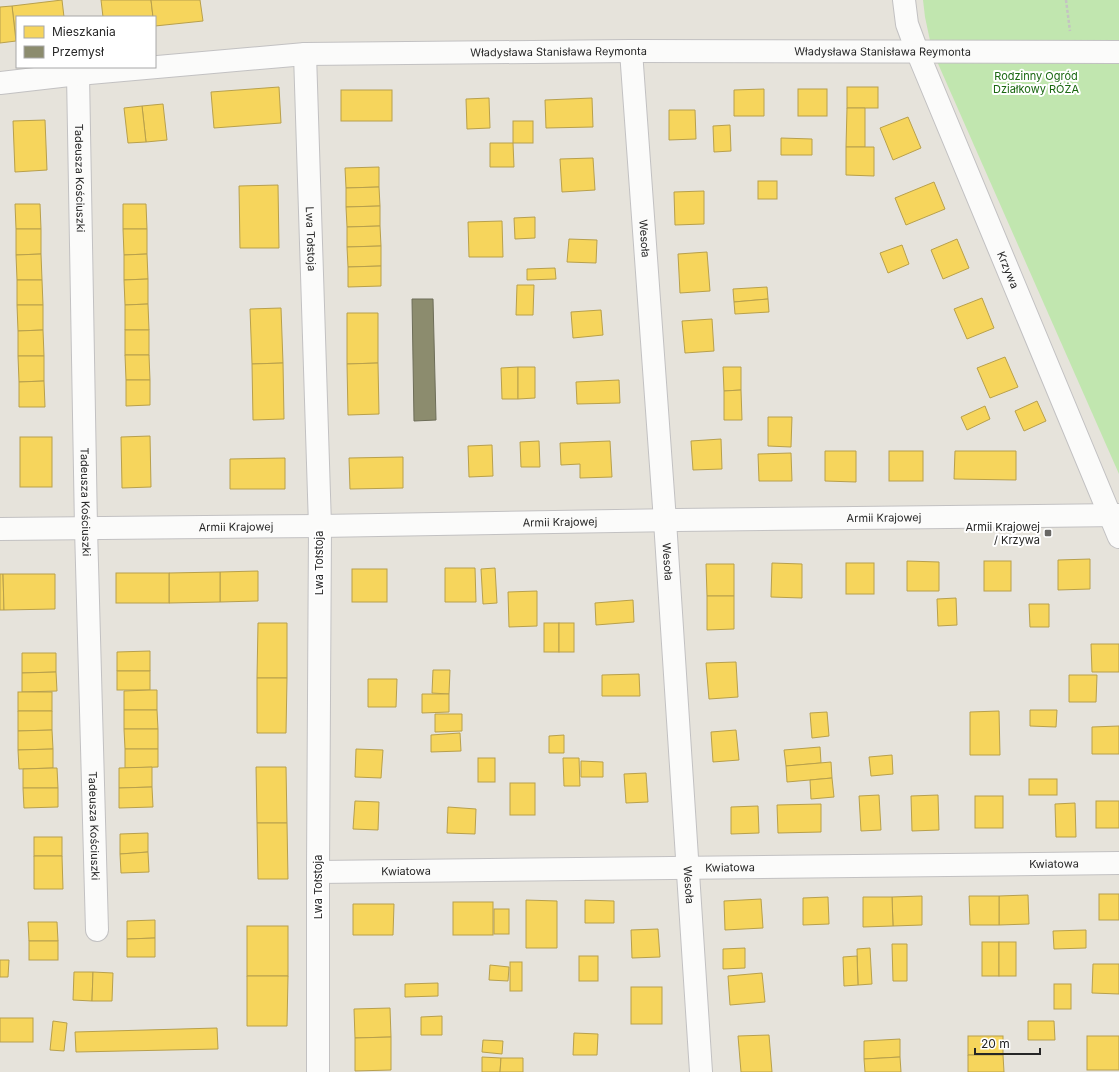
<svg xmlns="http://www.w3.org/2000/svg" width="1119" height="1072" font-family="Inter,sans-serif">
<rect width="100%" height="100%" fill="#e6e3db"/>
<!-- green -->
<path fill="#c1e6af" d="M 923,0 L 1119,0 L 1119,474 L 932,50 L 925,17 Z"/>
<!-- homes -->
<g fill="#f6d55c" stroke="#b8a04c">
<path d="M 62,0 L 64,17 L 17,17 L 16,41 L 12,6 Z"/>
<path d="M 101,0 L 151,0 L 153,17 L 103,17 Z"/>
<path d="M 151,0 L 200,0 L 203,21 L 155,26 L 155,17 L 153,17 Z"/>
<path d="M 12,6 L 16,41 L 0,43 L 0,7 Z"/>
<path d="M 279,87 L 281,123 L 214,128 L 211,92 Z"/>
<rect x="847" y="87" width="31" height="21"/>
<path d="M 764,89 L 764,116 L 734,116 L 734,90 Z"/>
<rect x="798" y="89" width="29" height="27"/>
<rect x="341" y="90" width="51" height="31"/>
<path d="M 489,98 L 490,128 L 467,129 L 466,99 Z"/>
<path d="M 592,98 L 593,127 L 546,128 L 545,100 Z"/>
<path d="M 163,104 L 167,140 L 146,142 L 142,106 Z"/>
<path d="M 142,106 L 146,142 L 128,143 L 124,108 Z"/>
<path d="M 847,108 L 865,108 L 865,147 L 846,147 Z"/>
<path d="M 669,110 L 695,110 L 696,139 L 669,140 Z"/>
<path d="M 908,117 L 921,148 L 893,160 L 880,128 Z"/>
<path d="M 45,120 L 47,170 L 15,172 L 13,121 Z"/>
<rect x="513" y="121" width="20" height="22"/>
<path d="M 730,125 L 731,151 L 714,152 L 713,126 Z"/>
<path d="M 781,138 L 812,139 L 812,155 L 781,155 Z"/>
<path d="M 490,143 L 513,143 L 514,167 L 490,167 Z"/>
<path d="M 846,147 L 874,147 L 874,176 L 846,175 Z"/>
<path d="M 593,158 L 595,190 L 562,192 L 560,159 Z"/>
<path d="M 379,167 L 379,187 L 346,188 L 345,168 Z"/>
<rect x="758" y="181" width="19" height="18"/>
<path d="M 934,182 L 945,209 L 906,225 L 895,198 Z"/>
<path d="M 278,185 L 279,248 L 240,248 L 239,186 Z"/>
<path d="M 379,187 L 380,206 L 346,207 L 346,188 Z"/>
<path d="M 704,191 L 704,224 L 675,225 L 674,192 Z"/>
<path d="M 15,204 L 40,204 L 41,229 L 16,229 Z"/>
<path d="M 123,204 L 146,204 L 147,229 L 123,229 Z"/>
<path d="M 380,206 L 380,226 L 347,227 L 346,207 Z"/>
<path d="M 535,217 L 535,238 L 515,239 L 514,218 Z"/>
<path d="M 502,221 L 503,257 L 469,257 L 468,222 Z"/>
<path d="M 380,226 L 381,246 L 347,247 L 347,227 Z"/>
<path d="M 16,229 L 41,229 L 41,254 L 16,255 Z"/>
<path d="M 123,229 L 147,229 L 147,254 L 124,255 Z"/>
<path d="M 569,239 L 597,240 L 596,263 L 567,262 Z"/>
<path d="M 957,239 L 969,268 L 943,279 L 931,250 Z"/>
<path d="M 902,245 L 909,264 L 888,273 L 880,253 Z"/>
<path d="M 381,246 L 381,266 L 348,267 L 347,247 Z"/>
<path d="M 707,252 L 710,291 L 680,293 L 678,254 Z"/>
<path d="M 41,254 L 42,280 L 17,280 L 16,255 Z"/>
<path d="M 147,254 L 148,279 L 124,280 L 124,255 Z"/>
<path d="M 381,266 L 381,286 L 348,287 L 348,267 Z"/>
<path d="M 555,268 L 556,279 L 527,280 L 527,269 Z"/>
<path d="M 148,279 L 148,304 L 125,305 L 124,280 Z"/>
<path d="M 17,280 L 42,280 L 43,305 L 17,305 Z"/>
<path d="M 517,285 L 534,285 L 533,315 L 516,315 Z"/>
<path d="M 767,287 L 768,299 L 734,302 L 733,289 Z"/>
<path d="M 982,298 L 994,328 L 967,339 L 954,309 Z"/>
<path d="M 768,299 L 769,312 L 735,314 L 734,302 Z"/>
<path d="M 148,304 L 149,330 L 125,330 L 125,305 Z"/>
<path d="M 17,305 L 43,305 L 43,330 L 18,331 Z"/>
<path d="M 281,308 L 283,363 L 252,364 L 250,309 Z"/>
<path d="M 601,310 L 603,335 L 573,338 L 571,312 Z"/>
<path d="M 347,313 L 378,313 L 378,363 L 347,364 Z"/>
<path d="M 712,319 L 714,351 L 685,353 L 682,321 Z"/>
<path d="M 43,330 L 44,356 L 18,356 L 18,331 Z"/>
<rect x="125" y="330" width="24" height="25"/>
<path d="M 125,355 L 149,355 L 150,380 L 126,380 Z"/>
<path d="M 18,356 L 44,356 L 44,381 L 19,382 Z"/>
<path d="M 1005,357 L 1018,387 L 990,398 L 977,368 Z"/>
<path d="M 283,363 L 284,419 L 253,420 L 252,364 Z"/>
<path d="M 378,363 L 379,414 L 348,415 L 347,364 Z"/>
<path d="M 518,367 L 518,399 L 502,399 L 501,368 Z"/>
<path d="M 518,367 L 535,367 L 535,398 L 518,399 Z"/>
<path d="M 723,367 L 741,367 L 741,390 L 724,391 Z"/>
<path d="M 126,380 L 150,380 L 150,405 L 126,406 Z"/>
<path d="M 619,380 L 620,403 L 577,404 L 576,382 Z"/>
<path d="M 44,381 L 45,407 L 19,407 L 19,382 Z"/>
<path d="M 741,390 L 742,420 L 724,420 L 724,391 Z"/>
<path d="M 1037,401 L 1046,421 L 1024,431 L 1015,411 Z"/>
<path d="M 985,406 L 990,419 L 967,430 L 961,417 Z"/>
<path d="M 768,417 L 792,417 L 791,447 L 768,446 Z"/>
<path d="M 150,436 L 151,487 L 122,488 L 121,437 Z"/>
<rect x="20" y="437" width="32" height="50"/>
<path d="M 721,439 L 722,469 L 693,470 L 691,441 Z"/>
<path d="M 539,441 L 540,467 L 521,467 L 520,442 Z"/>
<path d="M 610,441 L 612,477 L 580,478 L 580,464 L 561,465 L 560,443 Z"/>
<path d="M 492,445 L 493,476 L 469,477 L 468,446 Z"/>
<path d="M 825,451 L 856,451 L 856,482 L 825,481 Z"/>
<rect x="889" y="451" width="34" height="30"/>
<path d="M 955,451 L 1016,451 L 1016,480 L 954,479 Z"/>
<path d="M 791,453 L 792,481 L 759,481 L 758,454 Z"/>
<path d="M 403,457 L 403,488 L 350,489 L 349,458 Z"/>
<path d="M 285,458 L 285,489 L 230,489 L 230,459 Z"/>
<path d="M 1090,559 L 1090,589 L 1058,590 L 1058,560 Z"/>
<path d="M 907,561 L 939,562 L 939,591 L 907,591 Z"/>
<rect x="984" y="561" width="27" height="30"/>
<path d="M 772,563 L 802,564 L 802,598 L 771,597 Z"/>
<rect x="846" y="563" width="28" height="31"/>
<path d="M 706,564 L 734,564 L 734,596 L 707,596 Z"/>
<path d="M 445,568 L 475,568 L 476,602 L 445,602 Z"/>
<path d="M 495,568 L 497,603 L 483,604 L 481,569 Z"/>
<rect x="352" y="569" width="35" height="33"/>
<path d="M 258,571 L 258,601 L 220,602 L 220,572 Z"/>
<path d="M 220,572 L 220,602 L 169,603 L 169,573 Z"/>
<rect x="116" y="573" width="53" height="30"/>
<path d="M 0,574 L 3,574 L 4,610 L 0,610 Z"/>
<path d="M 3,574 L 55,574 L 55,609 L 4,610 Z"/>
<path d="M 537,591 L 537,626 L 509,627 L 508,592 Z"/>
<path d="M 707,596 L 734,596 L 734,629 L 707,630 Z"/>
<path d="M 956,598 L 957,625 L 938,626 L 937,599 Z"/>
<path d="M 633,600 L 634,622 L 596,625 L 595,603 Z"/>
<path d="M 1029,604 L 1049,604 L 1049,627 L 1030,627 Z"/>
<path d="M 258,623 L 287,623 L 287,678 L 257,678 Z"/>
<rect x="544" y="623" width="15" height="29"/>
<rect x="559" y="623" width="15" height="29"/>
<path d="M 1091,644 L 1119,644 L 1119,672 L 1092,672 Z"/>
<path d="M 150,651 L 150,671 L 117,671 L 117,652 Z"/>
<path d="M 22,653 L 56,653 L 56,672 L 22,673 Z"/>
<path d="M 736,662 L 738,697 L 709,699 L 706,663 Z"/>
<path d="M 433,670 L 450,670 L 449,694 L 432,693 Z"/>
<rect x="117" y="671" width="33" height="19"/>
<path d="M 56,672 L 57,691 L 22,692 L 22,673 Z"/>
<path d="M 639,674 L 640,696 L 602,696 L 602,675 Z"/>
<path d="M 1069,675 L 1097,675 L 1096,702 L 1069,702 Z"/>
<path d="M 257,678 L 287,678 L 286,733 L 257,733 Z"/>
<path d="M 368,679 L 397,679 L 396,707 L 368,707 Z"/>
<path d="M 150,690 L 157,690 L 157,710 L 124,710 L 124,691 Z"/>
<rect x="18" y="692" width="34" height="19"/>
<path d="M 422,694 L 449,694 L 449,712 L 422,713 Z"/>
<path d="M 124,710 L 157,710 L 158,729 L 124,729 Z"/>
<path d="M 1030,710 L 1057,710 L 1056,727 L 1030,726 Z"/>
<path d="M 18,711 L 52,711 L 52,730 L 18,731 Z"/>
<path d="M 999,711 L 1000,755 L 970,755 L 970,712 Z"/>
<path d="M 827,712 L 829,736 L 812,738 L 810,713 Z"/>
<path d="M 435,714 L 462,714 L 462,731 L 435,732 Z"/>
<path d="M 1119,726 L 1119,754 L 1092,754 L 1092,727 Z"/>
<path d="M 124,729 L 158,729 L 158,749 L 125,749 Z"/>
<path d="M 52,730 L 53,749 L 18,750 L 18,731 Z"/>
<path d="M 736,730 L 739,760 L 713,762 L 711,732 Z"/>
<path d="M 460,733 L 461,751 L 431,752 L 431,735 Z"/>
<path d="M 564,735 L 564,753 L 549,753 L 549,736 Z"/>
<path d="M 820,747 L 821,763 L 786,766 L 784,750 Z"/>
<path d="M 53,749 L 53,768 L 19,769 L 18,750 Z"/>
<path d="M 125,749 L 158,749 L 158,767 L 125,768 Z"/>
<path d="M 356,749 L 383,750 L 381,778 L 355,777 Z"/>
<path d="M 892,755 L 893,774 L 871,776 L 869,757 Z"/>
<rect x="478" y="758" width="17" height="24"/>
<path d="M 563,758 L 579,758 L 580,786 L 564,786 Z"/>
<path d="M 581,761 L 603,762 L 603,777 L 581,777 Z"/>
<path d="M 831,762 L 832,778 L 787,782 L 786,766 Z"/>
<path d="M 152,767 L 152,787 L 119,788 L 119,768 Z"/>
<path d="M 256,767 L 286,767 L 287,823 L 257,823 Z"/>
<path d="M 53,768 L 57,768 L 58,788 L 23,788 L 23,769 Z"/>
<path d="M 646,773 L 648,802 L 626,803 L 624,774 Z"/>
<path d="M 832,778 L 834,797 L 811,799 L 810,780 Z"/>
<rect x="1029" y="779" width="28" height="16"/>
<rect x="510" y="783" width="25" height="32"/>
<path d="M 152,787 L 153,807 L 119,808 L 119,788 Z"/>
<path d="M 23,788 L 58,788 L 58,807 L 24,808 Z"/>
<path d="M 879,795 L 881,830 L 861,831 L 859,796 Z"/>
<path d="M 938,795 L 939,830 L 912,831 L 911,796 Z"/>
<rect x="975" y="796" width="28" height="32"/>
<path d="M 355,801 L 379,802 L 378,830 L 353,829 Z"/>
<rect x="1096" y="801" width="23" height="27"/>
<path d="M 1075,803 L 1076,837 L 1056,837 L 1055,804 Z"/>
<path d="M 821,804 L 821,832 L 778,833 L 777,805 Z"/>
<path d="M 758,806 L 759,833 L 731,834 L 731,807 Z"/>
<path d="M 448,807 L 476,809 L 475,834 L 447,833 Z"/>
<path d="M 257,823 L 287,823 L 288,879 L 258,879 Z"/>
<path d="M 148,833 L 148,852 L 120,854 L 120,834 Z"/>
<rect x="34" y="837" width="28" height="19"/>
<path d="M 148,852 L 149,872 L 121,873 L 120,854 Z"/>
<path d="M 34,856 L 62,856 L 63,889 L 34,889 Z"/>
<rect x="1099" y="894" width="20" height="26"/>
<path d="M 1028,895 L 1029,924 L 999,925 L 999,896 Z"/>
<path d="M 922,896 L 922,925 L 893,926 L 892,897 Z"/>
<path d="M 969,896 L 999,896 L 999,925 L 970,925 Z"/>
<path d="M 828,897 L 829,924 L 803,925 L 803,898 Z"/>
<path d="M 863,897 L 892,897 L 893,926 L 863,927 Z"/>
<path d="M 761,899 L 763,928 L 725,930 L 724,901 Z"/>
<path d="M 526,900 L 557,901 L 557,948 L 526,948 Z"/>
<path d="M 585,900 L 614,901 L 614,923 L 585,923 Z"/>
<rect x="453" y="902" width="40" height="33"/>
<path d="M 353,904 L 394,904 L 393,935 L 353,935 Z"/>
<rect x="494" y="909" width="15" height="25"/>
<path d="M 155,920 L 155,938 L 127,939 L 127,921 Z"/>
<path d="M 28,922 L 57,922 L 58,941 L 29,941 Z"/>
<rect x="247" y="926" width="41" height="50"/>
<path d="M 658,929 L 660,957 L 632,958 L 631,930 Z"/>
<path d="M 1086,930 L 1086,948 L 1054,949 L 1053,931 Z"/>
<path d="M 155,938 L 155,957 L 127,957 L 127,939 Z"/>
<rect x="29" y="941" width="29" height="19"/>
<rect x="982" y="942" width="17" height="34"/>
<rect x="999" y="942" width="17" height="34"/>
<path d="M 892,944 L 907,944 L 907,981 L 893,981 Z"/>
<path d="M 745,948 L 745,968 L 723,969 L 723,949 Z"/>
<path d="M 870,948 L 872,984 L 858,985 L 857,949 Z"/>
<rect x="579" y="956" width="19" height="25"/>
<path d="M 857,956 L 858,985 L 844,986 L 843,957 Z"/>
<path d="M 0,960 L 9,960 L 8,977 L 0,977 Z"/>
<rect x="510" y="962" width="12" height="29"/>
<path d="M 1093,964 L 1119,964 L 1119,994 L 1092,993 Z"/>
<path d="M 490,965 L 509,967 L 508,981 L 489,980 Z"/>
<path d="M 74,972 L 93,972 L 92,1001 L 73,1000 Z"/>
<path d="M 93,972 L 113,973 L 112,1001 L 92,1001 Z"/>
<path d="M 762,973 L 765,1002 L 730,1005 L 728,976 Z"/>
<path d="M 247,976 L 288,976 L 287,1026 L 247,1026 Z"/>
<path d="M 438,983 L 438,996 L 405,997 L 405,984 Z"/>
<rect x="1054" y="984" width="17" height="25"/>
<rect x="631" y="987" width="31" height="37"/>
<path d="M 390,1008 L 391,1037 L 355,1038 L 354,1009 Z"/>
<path d="M 442,1016 L 442,1035 L 421,1035 L 421,1017 Z"/>
<rect x="0" y="1018" width="33" height="24"/>
<path d="M 53,1021 L 67,1023 L 64,1051 L 50,1050 Z"/>
<path d="M 1028,1021 L 1054,1021 L 1055,1040 L 1028,1040 Z"/>
<path d="M 217,1028 L 218,1049 L 76,1052 L 75,1032 Z"/>
<path d="M 574,1033 L 598,1034 L 597,1055 L 573,1055 Z"/>
<path d="M 769,1035 L 772,1072 L 741,1072 L 738,1036 Z"/>
<rect x="968" y="1036" width="35" height="19"/>
<rect x="1087" y="1036" width="32" height="34"/>
<path d="M 391,1037 L 391,1070 L 355,1071 L 355,1038 Z"/>
<path d="M 900,1039 L 900,1057 L 864,1059 L 864,1041 Z"/>
<path d="M 483,1040 L 503,1041 L 502,1054 L 482,1052 Z"/>
<path d="M 968,1055 L 1003,1055 L 1004,1072 L 968,1072 Z"/>
<path d="M 482,1057 L 501,1058 L 500,1072 L 482,1072 Z"/>
<path d="M 900,1057 L 901,1072 L 865,1072 L 864,1059 Z"/>
<path d="M 501,1058 L 523,1058 L 523,1072 L 500,1072 Z"/>
</g>
<!-- industry -->
<path fill="#8c8c6e" stroke="#6d6d58" d="M 412,299 L 433,299 L 436,420 L 414,421 Z"/>
<g fill="none" stroke-linecap="round" stroke-linejoin="round">
<!-- minor casing -->
<g stroke="#c2c1c2" stroke-width="24">
<g id="minor">
<path id="s1" d="M 904,0 L 907,24 L 917,51 L 1119,537"/>
<path id="s2" d="M 631,51 L 665,521 L 701,1072"/>
<path id="s3" d="M 305,54 L 320,526 L 318,872 L 318,1072"/>
<path id="s4" d="M 78,74 L 86,528 L 97,930"/>
<path id="s5" d="M 0,83 L 78,74 L 305,54 L 631,51 L 1119,52"/>
<path id="s6" d="M 0,529 L 320,526 L 677,520 L 1119,515"/>
<path id="s7" d="M 318,872 L 1119,863"/>
</g>
</g>
<!-- path -->
<path stroke="#c4c3c2" stroke-width="2.5" stroke-dasharray="3 2" stroke-linecap="butt" d="M 1066,0 L 1070,31"/>
<!-- minor -->
<use href="#minor" stroke="#fbfbfa" stroke-width="22"/>
</g>
<!-- markers -->
<rect fill="#696865" stroke="#fff" stroke-width="1.5" x="1044" y="529" width="8" height="8" rx="2"/>
<g text-anchor="middle" stroke-width="4" stroke-linejoin="round" paint-order="stroke">
<!-- street labels -->
<g font-size="11" fill="#262626" stroke="#fff">
<text dy="4" stroke="none"><textPath href="#s5" startOffset="884">Władysława Stanisława Reymonta</textPath></text>
<text dy="4" stroke="none"><textPath href="#s5" startOffset="560">Władysława Stanisława Reymonta</textPath></text>
<text dy="4" stroke="none"><textPath href="#s4" startOffset="104">Tadeusza Kościuszki</textPath></text>
<text dy="4" stroke="none"><textPath href="#s2" startOffset="188">Wesoła</textPath></text>
<text dy="4" stroke="none"><textPath href="#s3" startOffset="185">Lwa Tołstoja</textPath></text>
<text dy="4" stroke="none"><textPath href="#s1" startOffset="290">Krzywa</textPath></text>
<text dy="4" stroke="none"><textPath href="#s4" startOffset="428">Tadeusza Kościuszki</textPath></text>
<text dy="4" stroke="none"><textPath href="#s6" startOffset="884">Armii Krajowej</textPath></text>
<text dy="4" stroke="none"><textPath href="#s6" startOffset="560">Armii Krajowej</textPath></text>
<text dy="4" stroke="none"><textPath href="#s6" startOffset="236">Armii Krajowej</textPath></text>
<text dy="4" stroke="none"><textPath href="#s2" startOffset="512">Wesoła</textPath></text>
<text transform="translate(319 563) rotate(-90)" y="4">Lwa Tołstoja</text>
<text dy="4" stroke="none"><textPath href="#s4" startOffset="752">Tadeusza Kościuszki</textPath></text>
<text dy="4" stroke="none"><textPath href="#s7" startOffset="736">Kwiatowa</textPath></text>
<text dy="4" stroke="none"><textPath href="#s7" startOffset="412">Kwiatowa</textPath></text>
<text dy="4" stroke="none"><textPath href="#s7" startOffset="88">Kwiatowa</textPath></text>
<text dy="4" stroke="none"><textPath href="#s2" startOffset="836">Wesoła</textPath></text>
<text transform="translate(318 887) rotate(-90)" y="4">Lwa Tołstoja</text>
</g>
<!-- park labels -->
<g font-size="11" fill="#1b6812" stroke="#fff">
<text x="1036" y="80">Rodzinny Ogród<tspan x="1036" dy="13">Działkowy RÓŻA</tspan></text>
</g>
<!-- poi labels -->
<g font-size="11" fill="#262626" stroke="#fff" text-anchor="end">
<text x="1040" y="531">Armii Krajowej<tspan x="1040" dy="13">/ Krzywa</tspan></text>
</g>
</g>
<!-- legend -->
<rect x="16" y="16" width="140" height="52" fill="#ffffff" stroke="#a8a8a8"/>
<rect x="24" y="26" width="20" height="12" fill="#f6d55c" stroke="#a8a8a8"/>
<text x="52" y="36" font-size="12" fill="#262626">Mieszkania</text>
<rect x="24" y="46" width="20" height="12" fill="#8c8c6e" stroke="#a8a8a8"/>
<text x="52" y="56" font-size="12" fill="#262626">Przemysł</text>
<!-- scale -->
<path d="M975 1048v6h65v-6" fill="none" stroke="#262626" stroke-width="2"/>
<text x="981" y="1048" font-size="12" fill="#262626" stroke="#ffffff" stroke-width="3" paint-order="stroke">20 m</text>
</svg>
